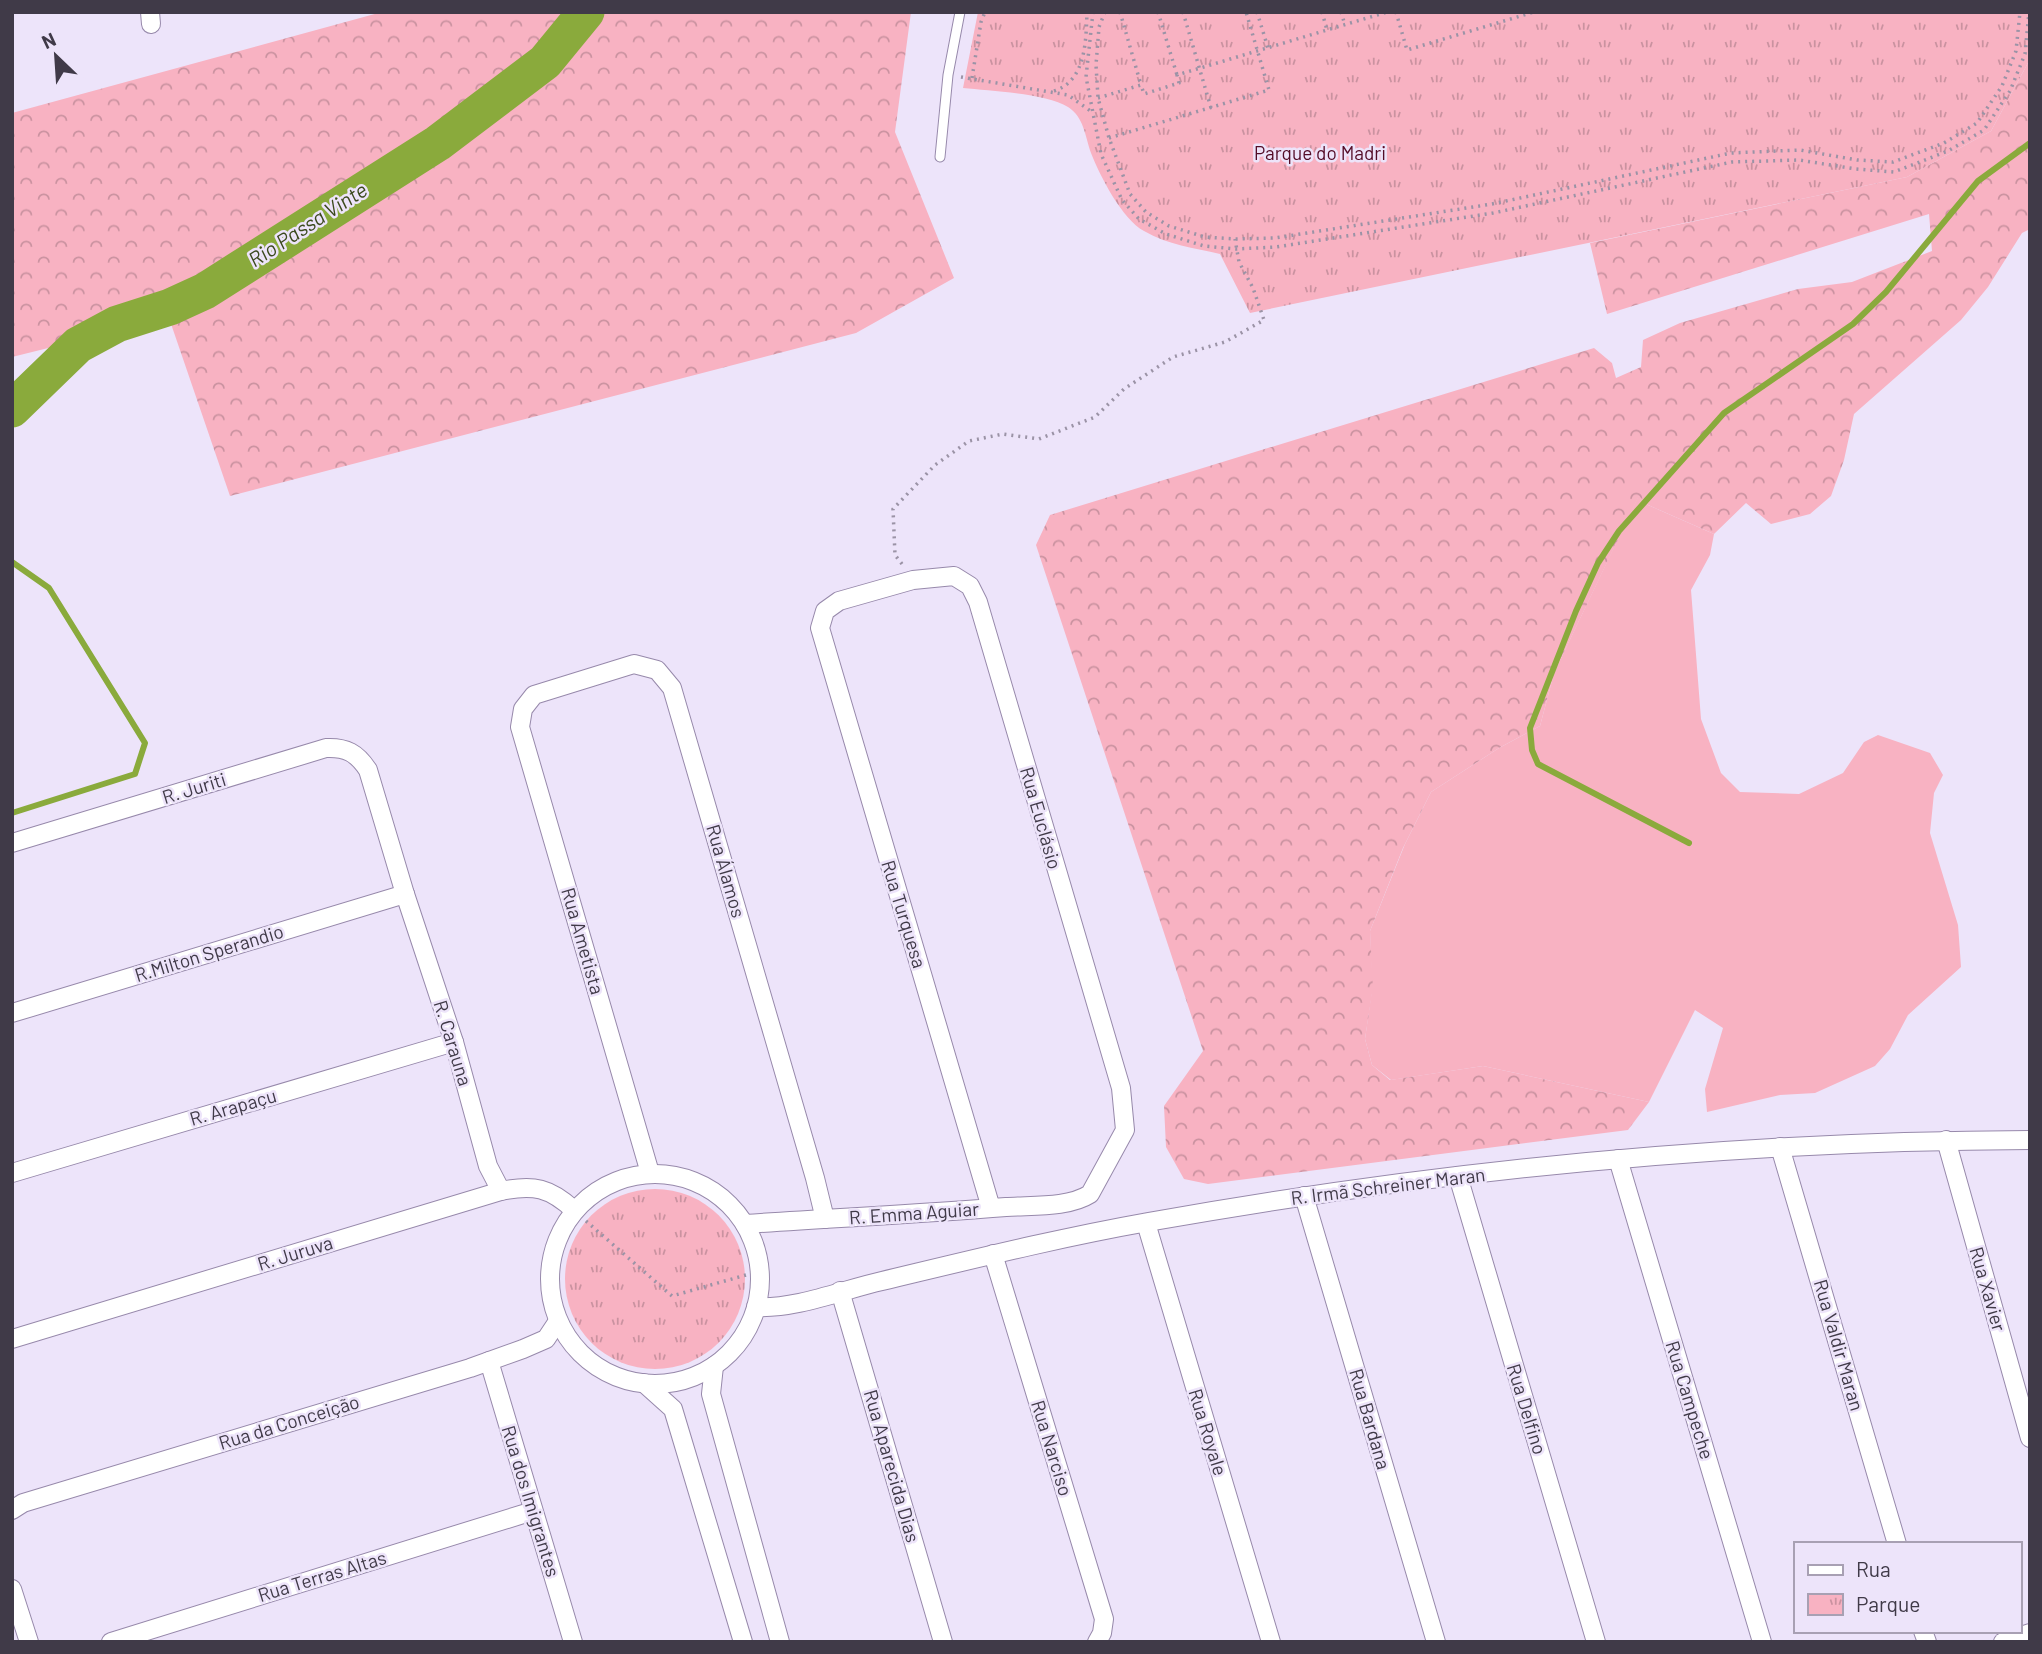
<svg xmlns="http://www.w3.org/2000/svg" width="2042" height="1654" font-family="Barlow,sans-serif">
<defs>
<pattern id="forest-crowns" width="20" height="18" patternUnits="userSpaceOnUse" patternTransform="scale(1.75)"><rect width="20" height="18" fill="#f8b2c2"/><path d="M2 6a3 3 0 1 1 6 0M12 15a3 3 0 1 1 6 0" fill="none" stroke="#ca92a0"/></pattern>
<pattern id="park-tufts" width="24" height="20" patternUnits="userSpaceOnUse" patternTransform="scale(1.75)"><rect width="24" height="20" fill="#f8b2c2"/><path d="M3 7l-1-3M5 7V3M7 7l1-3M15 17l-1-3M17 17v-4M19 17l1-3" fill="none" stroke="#ca92a0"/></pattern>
</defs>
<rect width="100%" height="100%" fill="#ede4fa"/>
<!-- grass -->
<path fill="#f8b2c2" d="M 1639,495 L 1648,505 L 1714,534 L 1710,555 L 1691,590 L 1701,719 L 1721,773 L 1740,792 L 1799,794 L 1843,773 L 1864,742 L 1878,735 L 1930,753 L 1943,775 L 1934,793 L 1930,833 L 1958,925 L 1961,967 L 1908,1015 L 1890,1049 L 1875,1066 L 1815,1093 L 1780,1095 L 1707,1112 L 1705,1089 L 1723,1028 L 1695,1010 L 1649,1102 L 1483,1066 L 1391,1080 L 1372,1065 L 1365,1039 L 1372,990 L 1370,931 L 1405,844 L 1431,792 L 1499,748 L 1540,726 L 1554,673 Z"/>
<!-- forest -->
<g fill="url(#forest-crowns)">
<path d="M 382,12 L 911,12 L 895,132 L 954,278 L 856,333 L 230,496 L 169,318 L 12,357 L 12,113 Z"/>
<path d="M 2030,52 L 2030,229 L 2022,233 L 1988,287 L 1961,320 L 1854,414 L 1844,460 L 1831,496 L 1810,514 L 1771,524 L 1746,503 L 1714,534 L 1648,505 L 1639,496 L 1554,673 L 1540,726 L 1499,748 L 1431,792 L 1403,848 L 1370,931 L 1373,987 L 1365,1039 L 1372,1065 L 1390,1080 L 1483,1066 L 1649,1102 L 1628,1130 L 1208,1184 L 1184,1179 L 1166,1147 L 1164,1106 L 1203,1051 L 1036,545 L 1050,515 L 1594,348 L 1612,363 L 1616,378 L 1641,367 L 1643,340 L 1680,323 L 1798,289 L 1852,282 L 1932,251 L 1929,214 L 1607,314 L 1590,243 L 1907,177 L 1991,131 L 2029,61 Z"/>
</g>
<!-- park -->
<g fill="url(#park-tufts)">
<path d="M 978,12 L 2030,12 L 2029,61 L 1991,131 L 1907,177 L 1250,313 L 1220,254 C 1194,248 1168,245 1144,231 C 1122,219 1100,176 1091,153 C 1085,136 1084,117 1068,107 C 1046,93 990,91 963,88 Z"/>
<circle cx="655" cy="1279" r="90"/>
</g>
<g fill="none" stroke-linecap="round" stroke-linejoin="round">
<!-- stream -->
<g stroke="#8aaa3c" stroke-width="6">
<path d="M 12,562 L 49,588 L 145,743 L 135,774 L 12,813"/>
<path d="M 1689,843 L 1538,764 L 1532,750 L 1530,728 L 1576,611 L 1598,563 L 1619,531 L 1724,413 L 1853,324 L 1886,292 L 1978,181 L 2030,143"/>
</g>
<!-- river -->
<path stroke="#8aaa3c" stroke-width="37" d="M 12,409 L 78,345 L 117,324 L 170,307 L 205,291 L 438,143 L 545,62 L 586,12"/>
<!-- service casing -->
<g stroke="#9789ab" stroke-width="11">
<path id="service" d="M 940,157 L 948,75 L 960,12"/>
</g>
<!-- minor casing -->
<g stroke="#9789ab" stroke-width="20">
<g id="minor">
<path d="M 150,12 L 151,24"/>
<path d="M 12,843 L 326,748 C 346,747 357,753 368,770 L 405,894 L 454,1042 L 488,1166 L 501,1191"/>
<path d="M 12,1013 L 405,894"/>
<path d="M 1946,1140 L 2030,1438"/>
<path d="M 1780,1147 L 1897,1544"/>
<path d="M 1618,1159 L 1762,1642"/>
<path d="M 12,1173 L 454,1042"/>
<path d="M 650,1173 L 520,727 L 523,709 L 534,695 L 634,664 L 657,670 L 672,688 L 815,1178 L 825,1219"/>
<circle cx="655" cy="1279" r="105"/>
<path d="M 1458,1176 L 1596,1642"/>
<path d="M 1304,1196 L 1436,1642"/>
<path d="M 1146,1223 L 1271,1642"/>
<path d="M 745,1224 C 832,1218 919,1214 1006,1207 C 1032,1205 1068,1208 1090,1194 L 1125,1130 L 1121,1088 L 978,602 L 970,586 L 954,576 L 913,580 L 839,601 L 825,611 L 820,628 L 991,1208"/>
<path d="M 993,1254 L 1104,1619 L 1102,1633 L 1097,1642"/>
<path d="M 840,1291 L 943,1642"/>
<path d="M 756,1307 C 797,1309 842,1290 882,1281 C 970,1260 1058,1238 1148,1222 C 1439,1170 1734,1141 2030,1140"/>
<path d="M 12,1339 L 501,1191 C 534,1184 550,1188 574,1210"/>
<path d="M 489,1361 L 573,1642"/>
<path d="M 714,1366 L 711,1394 L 780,1642"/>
<path d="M 644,1383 L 673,1409 L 743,1642"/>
<path d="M 12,1510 L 23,1503 L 470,1368 L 523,1349 L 546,1339 L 558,1321"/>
<path d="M 12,1589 L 29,1642"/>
<path d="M 1923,1631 L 1927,1642"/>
<path d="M 111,1642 L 533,1511"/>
<path d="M 2003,1642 L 2030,1633"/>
</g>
</g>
<!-- path -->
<g stroke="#9b93a6" stroke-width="3.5" stroke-dasharray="2 5" stroke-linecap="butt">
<path d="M 1093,12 L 1086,77 L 1101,154 L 1122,200 L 1139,219 L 1166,234 L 1204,246 L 1236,249 L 1276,247 L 1493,213 L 1732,162 L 1799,160 L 1856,169 L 1894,172 L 1948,151 L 1984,130 L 2010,91 L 2025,54 L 2029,12"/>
<path d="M 1105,12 L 1099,27 L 1096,65 L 1098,98 L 1109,138 L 1130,194 L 1146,212 L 1169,226 L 1205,237 L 1235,239 L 1275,238 L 1492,204 L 1731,153 L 1800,150 L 1857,160 L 1893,162 L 1944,143 L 1977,123 L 2002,86 L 2016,51 L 2020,12"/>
<path d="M 1120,12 L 1141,85"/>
<path d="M 1158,12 L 1177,75"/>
<path d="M 1183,12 L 1211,108"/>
<path d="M 1257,12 L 1268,48"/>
<path d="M 1322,12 L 1327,30"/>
<path d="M 1341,12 L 1345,25"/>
<path d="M 1396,12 L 1407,50 L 1534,12"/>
<path d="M 961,77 L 1068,95 L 1092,112"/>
<path d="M 972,78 L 981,22 L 985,12"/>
<path d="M 1054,91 C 1086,81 1086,41 1087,12"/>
<path d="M 1098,98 L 1141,85 L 1144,94 L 1179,83 L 1177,75 L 1387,12"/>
<path d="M 1109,138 L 1269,90 L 1246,12"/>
<path d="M 902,564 L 895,555 L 893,509 L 935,465 L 969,441 L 1003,434 L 1039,439 L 1095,417 L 1124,389 L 1173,357 L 1225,342 L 1264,320 L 1253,288 L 1239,262 L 1235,239"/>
<path d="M 586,1221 L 672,1296 L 760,1271"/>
</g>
<!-- service -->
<use href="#service" stroke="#fff" stroke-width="9"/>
<!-- minor -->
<use href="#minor" stroke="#fff" stroke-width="18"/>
</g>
<g text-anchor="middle" stroke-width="5" stroke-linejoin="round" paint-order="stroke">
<!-- park labels -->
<g font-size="19" fill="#530c27" stroke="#ede4fa">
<text x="1320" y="160">Parque do Madri</text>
</g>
<!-- street labels -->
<g font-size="19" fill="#403a48" stroke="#ede4fa">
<text transform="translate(194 788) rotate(-17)" y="7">R. Juriti</text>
<text transform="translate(1041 818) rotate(74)" y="7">Rua Euclásio</text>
<text transform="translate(726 871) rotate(74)" y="7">Rua Álamos</text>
<text transform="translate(904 914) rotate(73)" y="7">Rua Turquesa</text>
<text transform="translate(583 941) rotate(74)" y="7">Rua Ametista</text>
<text transform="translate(209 953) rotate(-17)" y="7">R.Milton Sperandio</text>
<text transform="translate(453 1043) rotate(73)" y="7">R. Carauna</text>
<text transform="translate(233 1107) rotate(-16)" y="7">R. Arapaçu</text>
<text transform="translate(1388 1186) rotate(-7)" y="7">R. Irmã Schreiner Maran</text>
<text transform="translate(914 1213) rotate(-4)" y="7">R. Emma Aguiar</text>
<text transform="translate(295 1253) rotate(-17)" y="7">R. Juruva</text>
<text transform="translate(1988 1289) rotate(74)" y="7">Rua Xavier</text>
<text transform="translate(1839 1345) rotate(74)" y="7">Rua Valdir Maran</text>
<text transform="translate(1690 1400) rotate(73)" y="7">Rua Campeche</text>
<text transform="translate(1527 1409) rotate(73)" y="7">Rua Delfino</text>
<text transform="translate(1370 1419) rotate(74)" y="7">Rua Bardana</text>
<text transform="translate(289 1422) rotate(-17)" y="7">Rua da Conceição</text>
<text transform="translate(1208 1432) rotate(73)" y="7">Rua Royale</text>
<text transform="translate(1052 1448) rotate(73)" y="7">Rua Narciso</text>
<text transform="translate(892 1466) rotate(74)" y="7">Rua Aparecida Dias</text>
<text transform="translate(531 1501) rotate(73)" y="7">Rua dos Imigrantes</text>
<text transform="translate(322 1576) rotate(-17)" y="7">Rua Terras Altas</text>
</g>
<!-- water labels -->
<g font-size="21" font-style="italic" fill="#3b491d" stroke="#ede4fa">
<text transform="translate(308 225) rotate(-33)" y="7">Rio Passa Vinte</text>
</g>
</g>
<!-- border -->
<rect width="2042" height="1654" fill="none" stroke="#403a48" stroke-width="28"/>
<!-- legend -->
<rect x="1794" y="1542" width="228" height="91" fill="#ede4fa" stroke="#a8a0b3" stroke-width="2"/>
<rect x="1808" y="1565" width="35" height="10" fill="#ffffff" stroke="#a8a0b3" stroke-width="2"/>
<text x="1856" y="1577" font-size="21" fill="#403a48">Rua</text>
<rect x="1808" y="1594" width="35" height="21" fill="url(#park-tufts)" stroke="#a8a0b3" stroke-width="2"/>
<text x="1856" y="1612" font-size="21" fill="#403a48">Parque</text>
<!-- north arrow -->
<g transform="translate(56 56) rotate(335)" stroke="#ede4fa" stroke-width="5" paint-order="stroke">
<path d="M0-5L12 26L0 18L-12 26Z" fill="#403a48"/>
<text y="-10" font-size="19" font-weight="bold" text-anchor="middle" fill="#403a48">N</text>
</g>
</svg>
